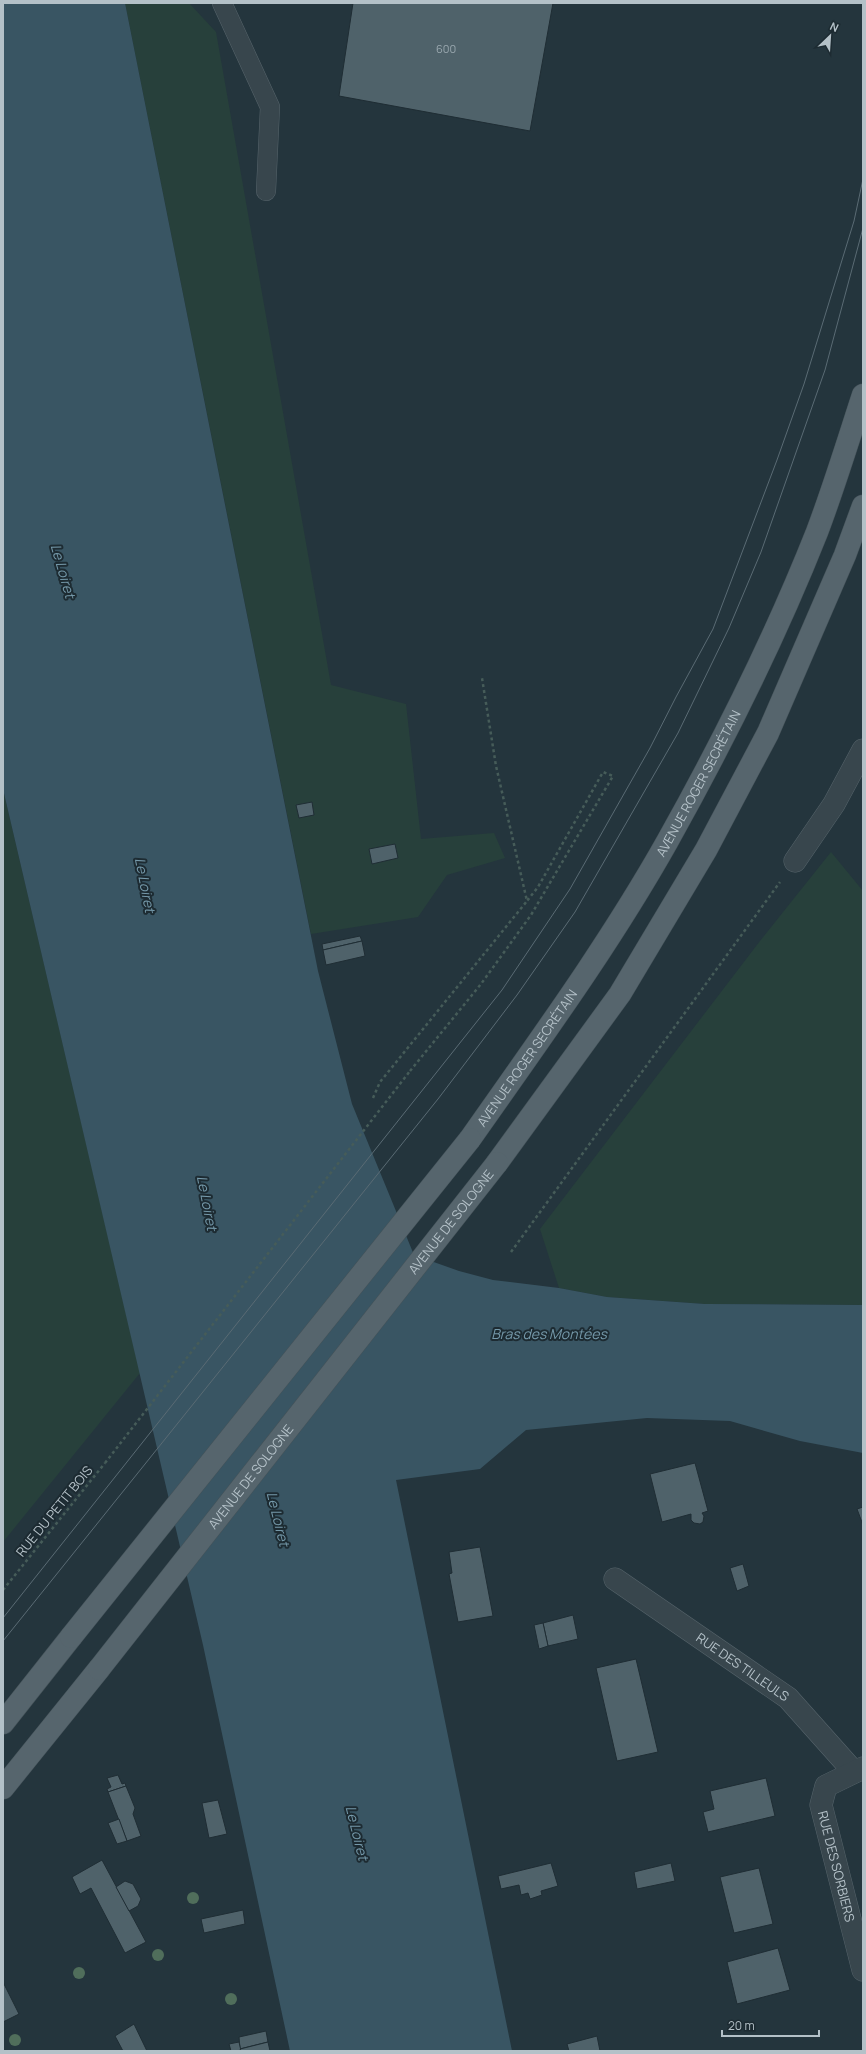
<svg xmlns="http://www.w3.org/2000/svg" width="866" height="2054" font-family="Manrope,sans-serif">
<rect width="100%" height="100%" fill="#24353d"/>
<!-- green -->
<g fill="#27403b">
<path d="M 125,3 L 189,3 L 216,32 L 331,685 L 406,704 L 421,839 L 494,833 L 505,858 L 447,875 L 418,917 L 311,934 Z"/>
<path d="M 3,789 L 140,1373 L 3,1542 Z"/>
<path d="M 831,852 L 863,891 L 863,1305 L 705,1304 L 607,1297 L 559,1288 L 540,1229 L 760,941 Z"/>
</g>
<!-- water -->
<path fill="#395563" d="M 3,3 L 125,3 L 318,971 L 352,1104 L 414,1255 L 459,1271 L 493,1280 L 559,1288 L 607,1297 L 705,1304 L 863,1305 L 863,1453 L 800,1441 L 730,1421 L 647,1418 L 526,1430 L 480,1469 L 396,1480 L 512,2051 L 290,2051 L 203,1645 L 3,789 Z"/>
<!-- building -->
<g fill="#4f626a" stroke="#1f2d34">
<path d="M 353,3 L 553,3 L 530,131 L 339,96 Z"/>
<path d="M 312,802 L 314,815 L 299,818 L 296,805 Z"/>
<path d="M 395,844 L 398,858 L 372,864 L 369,849 Z"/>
<path d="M 360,936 L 362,941 L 323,950 L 322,944 Z"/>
<path d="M 362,941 L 365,956 L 326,965 L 323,950 Z"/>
<path d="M 695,1463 L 708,1511 L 702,1513 L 704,1516 L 703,1522 L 700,1524 L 694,1523 L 691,1520 L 691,1514 L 662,1522 L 650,1474 Z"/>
<path d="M 863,1507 L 863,1525 L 857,1509 Z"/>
<path d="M 480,1547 L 493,1616 L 458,1622 L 449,1574 L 452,1573 L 449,1552 Z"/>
<path d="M 743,1564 L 749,1586 L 737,1591 L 730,1568 Z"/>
<path d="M 573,1615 L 578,1639 L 548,1646 L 543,1623 Z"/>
<path d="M 543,1623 L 548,1646 L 539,1649 L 534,1625 Z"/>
<path d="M 636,1659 L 658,1752 L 617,1761 L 596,1668 Z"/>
<path d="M 118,1775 L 122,1784 L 125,1783 L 126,1786 L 108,1792 L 107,1789 L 111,1787 L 107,1778 Z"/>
<path d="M 766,1778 L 775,1816 L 708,1832 L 703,1812 L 714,1809 L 710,1791 Z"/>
<path d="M 126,1786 L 135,1808 L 133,1814 L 141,1836 L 127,1841 L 108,1792 Z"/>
<path d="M 218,1800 L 227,1834 L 209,1838 L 202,1803 Z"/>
<path d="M 119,1819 L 127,1841 L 117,1844 L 108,1823 Z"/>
<path d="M 102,1860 L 146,1942 L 125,1953 L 91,1888 L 80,1894 L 72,1877 Z"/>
<path d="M 551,1863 L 558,1886 L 541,1891 L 542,1895 L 530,1899 L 528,1893 L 521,1895 L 519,1885 L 501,1889 L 498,1876 Z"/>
<path d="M 671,1863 L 675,1881 L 637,1889 L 634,1872 Z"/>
<path d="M 759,1868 L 773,1924 L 734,1933 L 720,1877 Z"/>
<path d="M 125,1881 L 133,1884 L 141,1899 L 138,1906 L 129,1911 L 116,1887 Z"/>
<path d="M 243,1910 L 245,1924 L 204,1933 L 201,1919 Z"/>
<path d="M 778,1948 L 790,1990 L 737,2004 L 727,1962 Z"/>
<path d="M 3,1982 L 19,2014 L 3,2022 Z"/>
<path d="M 134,2024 L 147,2051 L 123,2051 L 115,2036 Z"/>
<path d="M 266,2031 L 268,2042 L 240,2049 L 239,2037 Z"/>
<path d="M 597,2036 L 600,2051 L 569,2051 L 567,2044 Z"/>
<path d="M 239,2042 L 241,2051 L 231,2051 L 229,2044 Z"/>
<path d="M 268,2042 L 270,2051 L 241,2051 L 240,2049 Z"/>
</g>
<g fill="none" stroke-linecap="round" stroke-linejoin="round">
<!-- lane casing -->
<g stroke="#56646b" stroke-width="20">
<path id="lane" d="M 222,3 L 270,107 L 266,191"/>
</g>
<!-- street casing -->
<g stroke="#56646b" stroke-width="23">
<g id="street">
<path d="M 795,861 L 834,804 L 863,750"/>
<path id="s1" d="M 615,1579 L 788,1698 L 854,1772"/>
<path id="s2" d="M 863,1768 L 826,1786 L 821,1805 L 863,1970"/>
</g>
</g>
<!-- primary casing -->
<g stroke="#445259" stroke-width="23">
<g id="primary">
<path id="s3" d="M 470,1139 C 538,1042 609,945 667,842 C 723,742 775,638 817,532 C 834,487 848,441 863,395"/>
<path d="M 497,1163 L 620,994 L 706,850 L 768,733 L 845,555 L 863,506"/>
<path d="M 3,1723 L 71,1637"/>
<path d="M 3,1788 L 99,1669"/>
</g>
</g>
<!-- path -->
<g stroke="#465c59" stroke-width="2.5" stroke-dasharray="3 3" stroke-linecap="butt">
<path d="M 410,1071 L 481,984 L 531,915 L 613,776 L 603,772 L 538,887 L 527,901 L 496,766 L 482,678"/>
<path d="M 373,1098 L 380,1082 L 527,901"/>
<path d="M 511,1252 L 780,882"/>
<path d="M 3,1590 L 105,1463"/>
</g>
<!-- lane -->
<use href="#lane" stroke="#38464d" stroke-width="19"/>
<!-- street -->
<use href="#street" stroke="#38464d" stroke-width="22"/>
<!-- primary -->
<use href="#primary" stroke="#56656d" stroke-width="22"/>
<!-- tram -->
<g stroke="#5a6b74" stroke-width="1">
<path d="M 3,1618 L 502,990 L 570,889 L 650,748 L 676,697 L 713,629 L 777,460 L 804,384 L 854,221 L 863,179"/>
<path d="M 3,1641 L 438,1099 L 517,995 L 575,912 L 678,733 L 729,628 L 761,552 L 825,370 L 863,228"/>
</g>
<!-- primary-bridge casing -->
<g stroke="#445259" stroke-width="23" stroke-linecap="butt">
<g id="primary-bridge">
<path d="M 71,1637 L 470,1139"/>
<path id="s4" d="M 99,1669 L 497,1163"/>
</g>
</g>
<!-- path-bridge -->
<path stroke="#465c59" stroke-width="2.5" stroke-dasharray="3 3" stroke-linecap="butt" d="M 105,1463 L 410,1071"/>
<!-- primary-bridge -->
<use href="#primary-bridge" stroke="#56656d" stroke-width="22"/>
</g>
<!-- trees -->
<g fill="#506e5b">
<circle cx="193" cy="1898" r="6"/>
<circle cx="158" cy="1955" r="6"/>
<circle cx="79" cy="1973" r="6"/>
<circle cx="231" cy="1999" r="6"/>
<circle cx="15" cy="2040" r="6"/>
</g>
<g text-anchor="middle" stroke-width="4" stroke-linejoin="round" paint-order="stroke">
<!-- number labels -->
<g font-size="11" fill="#9ba9b0">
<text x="446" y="53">600</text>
</g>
<!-- street labels -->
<g font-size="13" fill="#b4c1c8" stroke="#1d2b32">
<text dy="5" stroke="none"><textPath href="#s3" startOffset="423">AVENUE ROGER SECRÉTAIN</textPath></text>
<text dy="5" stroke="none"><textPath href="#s3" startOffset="99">AVENUE ROGER SECRÉTAIN</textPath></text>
<text dy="5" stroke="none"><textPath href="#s4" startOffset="569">AVENUE DE SOLOGNE</textPath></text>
<text dy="5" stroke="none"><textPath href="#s4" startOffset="245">AVENUE DE SOLOGNE</textPath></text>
<text transform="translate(54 1511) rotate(-51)" y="5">RUE DU PETIT BOIS</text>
<text dy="5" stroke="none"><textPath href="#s1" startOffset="155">RUE DES TILLEULS</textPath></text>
<text dy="5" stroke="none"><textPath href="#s2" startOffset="124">RUE DES SORBIERS</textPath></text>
</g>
<!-- water labels -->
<g font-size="14" font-style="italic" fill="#7599aa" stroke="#1d2b32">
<text transform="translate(63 571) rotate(74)" y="5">Le Loiret</text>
<text transform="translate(145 885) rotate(79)" y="5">Le Loiret</text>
<text transform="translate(207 1203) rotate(79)" y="5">Le Loiret</text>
<text x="549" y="1339">Bras des Montées</text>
<text transform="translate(278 1519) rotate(76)" y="5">Le Loiret</text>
<text transform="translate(357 1833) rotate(76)" y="5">Le Loiret</text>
</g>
</g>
<!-- border -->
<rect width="866" height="2054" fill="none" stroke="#b4c1c8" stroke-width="8"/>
<!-- north arrow -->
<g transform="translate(830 36) rotate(25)" stroke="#1d2b32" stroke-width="3" paint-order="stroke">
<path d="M0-3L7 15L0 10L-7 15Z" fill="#b4c1c8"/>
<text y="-6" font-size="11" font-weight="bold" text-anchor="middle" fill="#b4c1c8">N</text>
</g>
<!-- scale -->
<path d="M722 2030v6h97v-6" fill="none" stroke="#b4c1c8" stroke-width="2"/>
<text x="728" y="2030" font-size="12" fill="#b4c1c8" stroke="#1d2b32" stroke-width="3" paint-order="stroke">20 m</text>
</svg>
